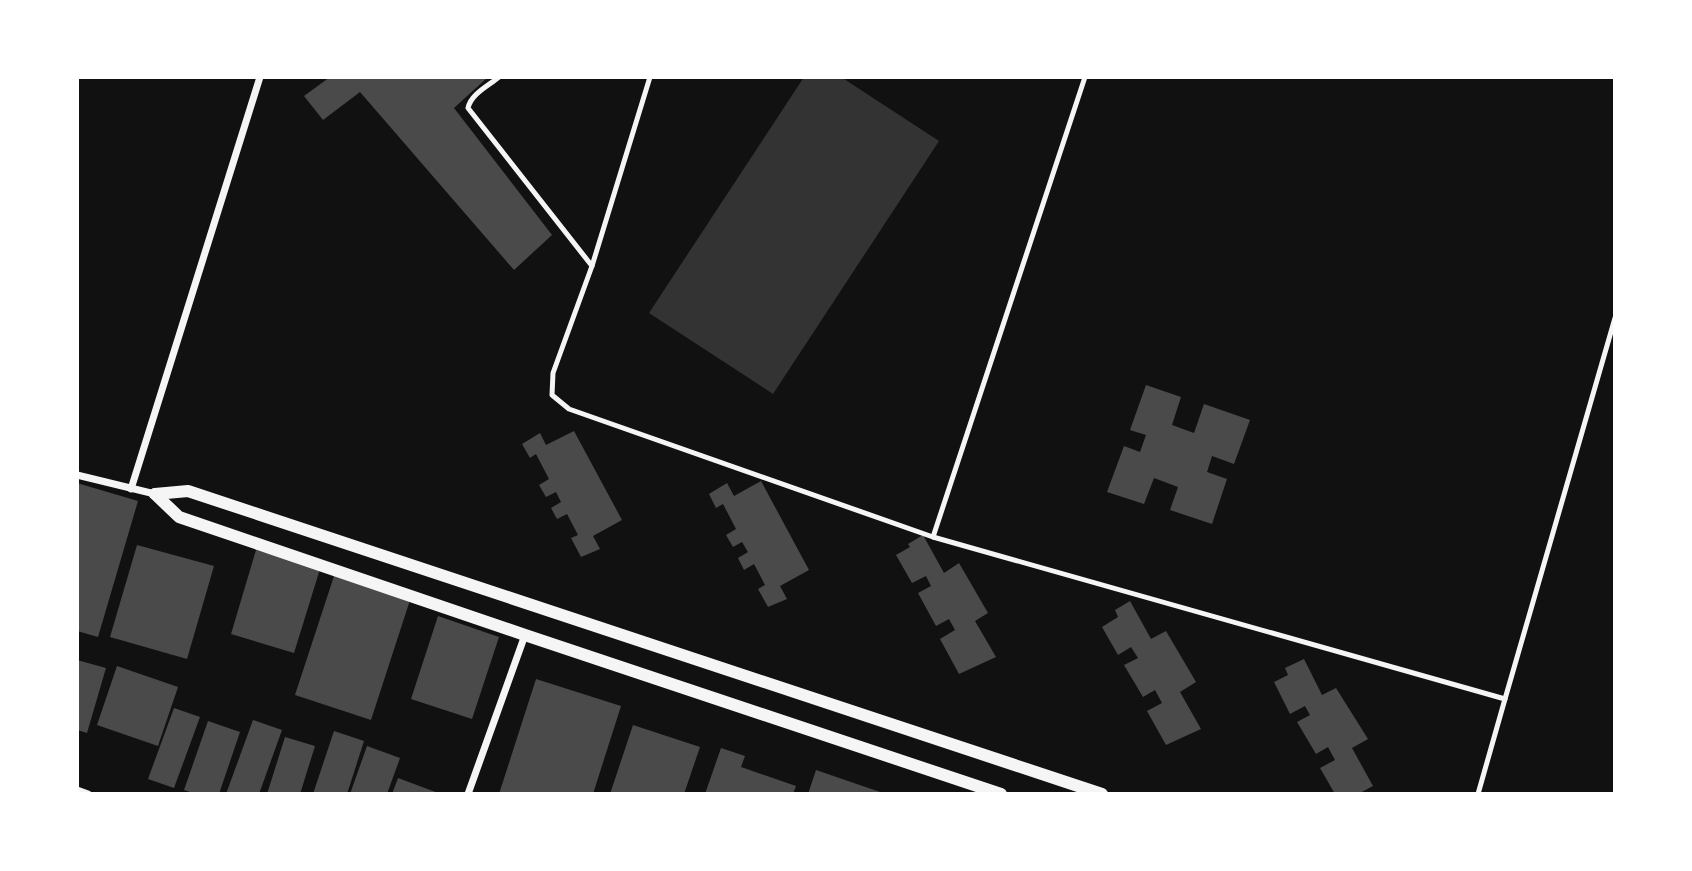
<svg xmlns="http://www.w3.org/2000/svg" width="1692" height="871" font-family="'Alegreya Sans',sans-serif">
<rect width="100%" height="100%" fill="#111"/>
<!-- water -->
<path fill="#333" d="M 804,77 L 841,77 L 939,141 L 773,394 L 649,313 Z"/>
<!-- building -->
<g fill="#4a4a4a">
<path d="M 330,77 L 488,77 L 454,108 L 552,235 L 514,270 L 360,92 L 323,120 L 304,96 Z"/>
<path d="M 1146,385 L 1181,397 L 1172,425 L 1194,433 L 1204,404 L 1250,420 L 1234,464 L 1212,456 L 1207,472 L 1227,479 L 1212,524 L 1170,510 L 1178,487 L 1154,478 L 1144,504 L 1107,492 L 1124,446 L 1140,452 L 1146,435 L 1130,430 Z"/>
<path d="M 574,431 L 622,520 L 593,536 L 600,549 L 581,557 L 571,538 L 578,535 L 567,514 L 557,519 L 551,508 L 561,502 L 556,492 L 546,497 L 539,485 L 549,479 L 536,454 L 530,458 L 522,444 L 540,433 L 546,445 Z"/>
<path d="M 761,481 L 809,570 L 780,586 L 787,599 L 768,607 L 758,589 L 765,585 L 754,564 L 744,570 L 738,558 L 748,552 L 742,542 L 733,547 L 726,535 L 736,529 L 723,504 L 716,508 L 709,494 L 727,483 L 734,496 Z"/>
<path d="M 77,483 L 138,501 L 98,637 L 77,631 Z"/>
<path d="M 923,535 L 944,573 L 959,563 L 988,613 L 975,621 L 996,657 L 959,674 L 940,639 L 955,630 L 949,619 L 936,626 L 918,593 L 931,586 L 926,576 L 912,583 L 896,555 L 910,547 L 908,544 Z"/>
<path d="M 137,545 L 214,566 L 187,659 L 110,637 Z"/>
<path d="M 256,550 L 320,569 L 294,653 L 231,634 Z"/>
<path d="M 335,573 L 411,597 L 371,720 L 295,695 Z"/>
<path d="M 1130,601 L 1151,639 L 1166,631 L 1196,682 L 1180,692 L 1201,729 L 1166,745 L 1147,711 L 1162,703 L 1155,690 L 1143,697 L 1124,665 L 1138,658 L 1131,647 L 1118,655 L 1102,627 L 1118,617 L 1115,610 Z"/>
<path d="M 438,616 L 499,637 L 472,719 L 411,699 Z"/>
<path d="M 1304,659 L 1322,695 L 1336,688 L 1368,739 L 1352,748 L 1373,786 L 1358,794 L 1335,794 L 1320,768 L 1335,760 L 1328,747 L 1316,754 L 1297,722 L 1310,715 L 1305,706 L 1290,714 L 1274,682 L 1288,675 L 1285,668 Z"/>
<path d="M 77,660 L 106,668 L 87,733 L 77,730 Z"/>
<path d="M 117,666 L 178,687 L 158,746 L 97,725 Z"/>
<path d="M 536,679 L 621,706 L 593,794 L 499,794 Z"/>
<path d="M 174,708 L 200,717 L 174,788 L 148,779 Z"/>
<path d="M 253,720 L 282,730 L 259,794 L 226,794 Z"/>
<path d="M 208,721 L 240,732 L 219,794 L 196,794 L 184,790 Z"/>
<path d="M 633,725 L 700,747 L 684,794 L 610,794 Z"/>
<path d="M 334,731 L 364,741 L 347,794 L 313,794 Z"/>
<path d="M 285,737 L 315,746 L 300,794 L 267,794 Z"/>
<path d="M 367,746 L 400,758 L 387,794 L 350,794 Z"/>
<path d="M 721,748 L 745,756 L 741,767 L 796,786 L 793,794 L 705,794 Z"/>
<path d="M 816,770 L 886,794 L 808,794 Z"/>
<path d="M 398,778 L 441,794 L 392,794 Z"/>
</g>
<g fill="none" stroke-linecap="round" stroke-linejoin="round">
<!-- service -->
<g stroke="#f5f5f5" stroke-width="5">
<path d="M 499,77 C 488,86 471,94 468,108 L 592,266"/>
<path d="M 650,77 L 592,266 L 553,373 L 552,395 L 569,409 L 933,537 L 1505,699 L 1615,318"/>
<path d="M 933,537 L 1085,77"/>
<path d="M 1478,794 L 1505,699"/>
</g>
<!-- minor -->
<g stroke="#f5f5f5" stroke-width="7">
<path d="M 77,475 L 155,494"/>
<path d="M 131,489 L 260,77"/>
<path d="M 77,790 L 88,794"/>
<path d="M 468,794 L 525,635"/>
</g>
<!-- tertiary -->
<g stroke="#f5f5f5" stroke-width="12">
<path d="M 155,494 L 188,491 L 1102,794"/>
<path d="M 155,494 L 179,517 L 525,635 L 1001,794"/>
</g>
</g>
<!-- border -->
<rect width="1692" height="871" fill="none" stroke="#ffffff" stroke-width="158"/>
</svg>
